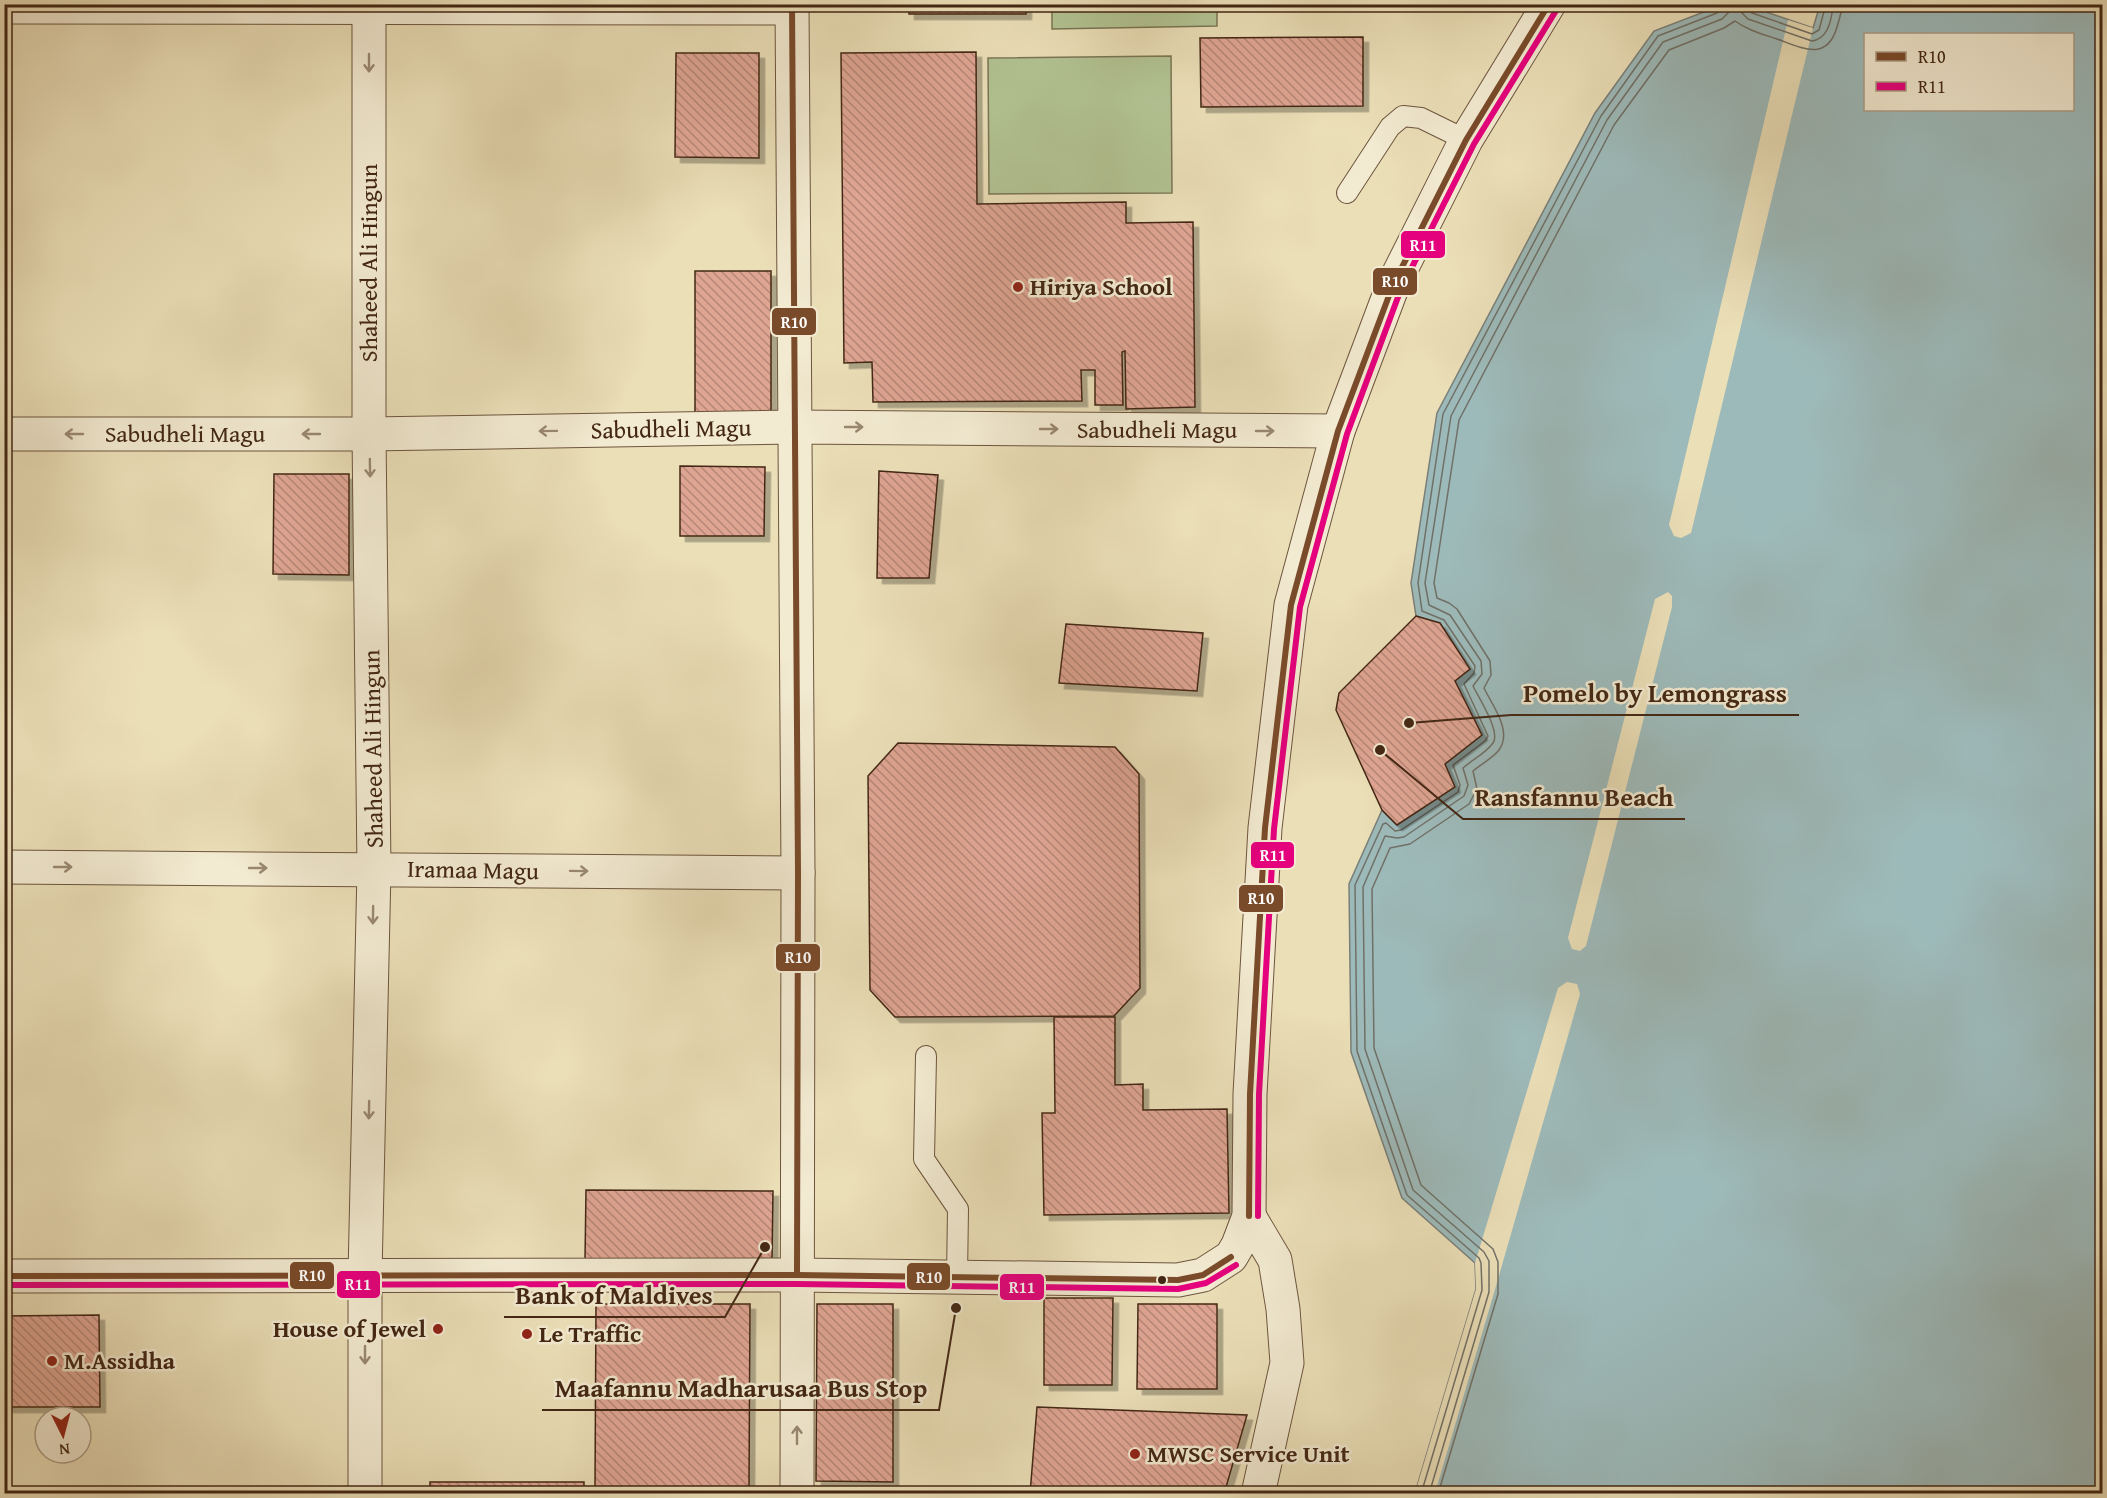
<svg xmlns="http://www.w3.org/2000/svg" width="2107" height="1498" font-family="'Gentium Book Plus',serif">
<defs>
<pattern id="building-back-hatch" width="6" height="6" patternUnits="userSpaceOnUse" patternTransform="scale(1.5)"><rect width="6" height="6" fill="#dfa593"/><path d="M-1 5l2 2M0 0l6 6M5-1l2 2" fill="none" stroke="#b68677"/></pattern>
<filter id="shadow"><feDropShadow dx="5.5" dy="5.5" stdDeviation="0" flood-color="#0004"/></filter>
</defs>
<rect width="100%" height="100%" fill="#ebdfb8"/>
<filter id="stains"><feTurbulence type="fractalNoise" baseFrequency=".00333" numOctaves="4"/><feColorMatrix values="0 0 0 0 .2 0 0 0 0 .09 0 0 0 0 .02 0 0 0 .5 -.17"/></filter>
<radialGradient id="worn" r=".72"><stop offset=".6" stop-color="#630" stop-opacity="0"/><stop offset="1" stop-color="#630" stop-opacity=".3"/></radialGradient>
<!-- pitch -->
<g fill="#b2c393" stroke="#7a7554" stroke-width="1.5">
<path d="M 1052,5 L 1217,5 L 1217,26 L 1052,29 Z"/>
<path d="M 1171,56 L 1172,193 L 989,194 L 988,58 Z"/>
</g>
<!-- water -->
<path fill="#9dbaba" stroke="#797f78" stroke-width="1.5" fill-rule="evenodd" d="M 1722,5 L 1746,5 L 1813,28 L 1820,5 L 2102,5 L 2102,1493 L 1415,1493 L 1476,1289 L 1475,1263 L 1402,1198 L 1351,1052 L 1349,884 L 1382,810 L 1397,825 L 1454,787 L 1445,764 L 1482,735 L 1455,681 L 1470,669 L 1440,624 L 1416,616 L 1411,583 L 1437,413 L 1595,113 L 1654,31 ZM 1866,34 L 2072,34 L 2072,110 L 1866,110 Z"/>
<!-- pier -->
<g fill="#ebdfb8">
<path d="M 1788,20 L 1813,28 L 1691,533 L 1681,538 L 1674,536 L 1669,525 Z"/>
<path d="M 1668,592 L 1672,596 L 1672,607 L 1586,946 L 1580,951 L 1572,949 L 1568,938 L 1655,599 Z"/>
<path d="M 1567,982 L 1577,984 L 1580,994 L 1494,1293 L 1435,1493 L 1415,1493 L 1476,1289 L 1475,1263 L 1558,988 Z"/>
</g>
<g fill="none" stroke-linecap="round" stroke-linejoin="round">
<!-- shore -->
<g stroke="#707067" stroke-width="1.5">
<path d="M 1740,4 L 1742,13 L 1748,19 L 1812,41 C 1828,39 1832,19 1833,4"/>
<path d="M 1747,4 L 1748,9 L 1752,13 L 1812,34 L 1819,30 L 1826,4"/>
<path d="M 1421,1494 L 1482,1290 L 1481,1263 L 1479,1258 L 1407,1195 L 1357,1051 L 1355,885 L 1383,824 L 1386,823 L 1395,831 L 1401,830 L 1458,792 L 1460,785 L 1453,765 L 1485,741 L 1488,736 L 1464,684 L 1474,673 L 1475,666 L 1444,620 L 1422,611 L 1418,583 L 1443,414 L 1601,116 L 1658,36 L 1717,13 L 1721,9 L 1722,4"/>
<path d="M 1429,1494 L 1489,1292 L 1489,1261 L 1484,1252 L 1413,1190 L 1365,1049 L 1363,887 L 1385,836 L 1397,838 L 1404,837 L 1464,796 L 1468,785 L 1463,768 C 1472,760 1486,753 1493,743 C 1501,732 1479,698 1473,686 L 1482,674 L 1481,661 L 1450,615 L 1429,605 L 1425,583 L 1451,416 L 1607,120 L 1663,42 L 1722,19 L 1728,13 L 1729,4"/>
<path d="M 1438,1494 L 1498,1294 L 1498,1262 L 1493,1249 L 1421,1185 L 1374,1048 L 1372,889 L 1390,848 L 1410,844 L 1469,804 L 1477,789 L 1473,771 C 1481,764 1493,758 1499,750 C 1513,731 1492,705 1484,688 L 1491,675 L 1490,661 L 1457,609 L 1449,603 L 1437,598 L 1434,583 L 1459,420 L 1614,125 L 1669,50 L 1724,28 L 1735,21 C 1747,30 1762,34 1777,39 C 1802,48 1827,62 1837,27 C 1839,20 1842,12 1842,4"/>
</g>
</g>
<!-- building -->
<g fill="url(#building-back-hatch)" stroke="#432714" stroke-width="1.5" filter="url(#shadow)">
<rect x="909" y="4" width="117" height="10"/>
<path d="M 1363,37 L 1363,106 L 1201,107 L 1200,38 Z"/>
<path d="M 976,52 L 977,204 L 1126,202 L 1126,223 L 1193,222 L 1195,407 L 1126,409 L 1125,351 L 1122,352 L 1123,405 L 1095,405 L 1095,370 L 1081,370 L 1082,401 L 873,402 L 872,362 L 844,363 L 841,53 Z"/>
<path d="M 676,53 L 759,53 L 759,158 L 675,157 Z"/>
<rect x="695" y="271" width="76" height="145"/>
<path d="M 680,466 L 765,467 L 764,536 L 680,536 Z"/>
<path d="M 879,471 L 938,475 L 929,578 L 877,578 Z"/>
<path d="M 274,474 L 349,474 L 349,575 L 273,574 Z"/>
<path d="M 1416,616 L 1440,623 L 1470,669 L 1455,681 L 1482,735 L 1445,764 L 1455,787 L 1397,825 L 1382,810 L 1336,710 L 1339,693 Z"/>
<path d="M 1066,624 L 1203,633 L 1197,691 L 1059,683 Z"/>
<path d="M 898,743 L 1115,747 L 1139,774 L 1140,988 L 1114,1016 L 895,1017 L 870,990 L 868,776 Z"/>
<path d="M 1054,1017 L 1115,1017 L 1115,1085 L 1143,1084 L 1143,1110 L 1227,1109 L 1229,1213 L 1044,1215 L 1042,1113 L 1055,1113 Z"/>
<path d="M 586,1190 L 773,1191 L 772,1260 L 585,1260 Z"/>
<path d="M 1044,1298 L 1113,1298 L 1112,1385 L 1044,1385 Z"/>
<path d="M 596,1304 L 750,1304 L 749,1488 L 595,1487 Z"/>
<path d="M 817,1304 L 893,1304 L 893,1482 L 816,1481 Z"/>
<path d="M 1138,1304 L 1217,1304 L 1217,1389 L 1137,1389 Z"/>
<path d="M 99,1315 L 100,1407 L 4,1407 L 4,1316 Z"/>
<path d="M 1037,1407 L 1247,1415 L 1224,1494 L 1030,1494 Z"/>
<rect x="430" y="1482" width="154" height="12"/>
<path d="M 594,1492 L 749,1493 L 594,1494 Z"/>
</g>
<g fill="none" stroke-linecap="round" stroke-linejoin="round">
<!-- service casing -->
<g stroke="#6d553d" stroke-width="22">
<g id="service">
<path d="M 1347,193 L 1390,127 L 1403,116 L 1421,118 L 1466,140"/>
<path d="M 926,1056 L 924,1159 L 958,1209 L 957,1278"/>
</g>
</g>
<!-- minor casing -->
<g stroke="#6d553d" stroke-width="35">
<g id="minor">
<path d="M 4,7 L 792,8"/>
<path d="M 4,434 L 369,434 L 795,427 L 1338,431"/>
<path d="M 4,867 L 798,873"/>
<path d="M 365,1494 L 365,1275 L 374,869 L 369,434 L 369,4"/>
</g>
</g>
<!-- tertiary casing -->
<g stroke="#6d553d" stroke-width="35">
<g id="tertiary">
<path d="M 792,4 L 798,873 L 797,1494"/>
<path d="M 1249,1216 L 1275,1260 L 1283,1309 L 1287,1363 L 1258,1494"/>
<path d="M 4,1276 L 797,1275 L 1178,1280 L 1203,1275 L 1231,1257 L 1238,1245 L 1249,1216 L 1250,1094 L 1265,828 L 1291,605 L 1338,431 L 1393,285 L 1466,140 L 1549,4"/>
</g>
</g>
<!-- service -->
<use href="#service" stroke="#f2ead1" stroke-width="20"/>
<!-- minor -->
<use href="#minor" stroke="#f2ead1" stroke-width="33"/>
<!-- tertiary -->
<use href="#tertiary" stroke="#f2ead1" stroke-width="33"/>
<!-- bus-1 casing -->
<g stroke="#f2ead1" stroke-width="10">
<g id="bus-1">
<path d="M 792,4 L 798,873 L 797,1275"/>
<path d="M 1249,1216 L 1250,1094 L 1265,828 L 1291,605 L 1338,431 L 1393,285 L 1466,140 L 1549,4"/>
<path d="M 4,1276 L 797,1275 L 1178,1280 L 1203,1275 L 1231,1257"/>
</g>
</g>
<!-- bus-2 casing -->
<g stroke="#f2ead1" stroke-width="10">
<g id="bus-2">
<path d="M 1258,1216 L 1259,1094 L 1274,829 L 1300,607 L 1347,434 L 1401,289 L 1474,144 L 1557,9"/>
<path d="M 4,1285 L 797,1284 L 1178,1289 L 1206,1283 L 1236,1265"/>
</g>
</g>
<!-- bus-1 -->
<use href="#bus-1" stroke="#7a4b2a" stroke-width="6"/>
<!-- bus-2 -->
<use href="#bus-2" stroke="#e5007d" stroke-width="6"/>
</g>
<!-- one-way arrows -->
<defs><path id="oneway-shaft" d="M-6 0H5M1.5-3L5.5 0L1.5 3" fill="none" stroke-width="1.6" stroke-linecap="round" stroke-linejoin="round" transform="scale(1.5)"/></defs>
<g stroke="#9a8872">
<use href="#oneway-shaft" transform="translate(369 63) rotate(90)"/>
<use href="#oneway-shaft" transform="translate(854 427)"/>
<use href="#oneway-shaft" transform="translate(1049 429)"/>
<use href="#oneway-shaft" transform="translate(548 431) rotate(179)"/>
<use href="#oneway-shaft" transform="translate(1265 431)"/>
<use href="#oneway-shaft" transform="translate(74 434) rotate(-180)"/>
<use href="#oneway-shaft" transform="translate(311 434) rotate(-180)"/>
<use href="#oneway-shaft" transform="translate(370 468) rotate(89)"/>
<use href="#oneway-shaft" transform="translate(63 867)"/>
<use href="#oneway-shaft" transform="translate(258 868)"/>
<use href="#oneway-shaft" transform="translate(579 871) rotate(1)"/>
<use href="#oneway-shaft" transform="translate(373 915) rotate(91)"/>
<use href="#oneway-shaft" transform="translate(369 1110) rotate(91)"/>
<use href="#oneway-shaft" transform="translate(365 1355) rotate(90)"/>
<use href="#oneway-shaft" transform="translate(797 1435) rotate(-90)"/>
</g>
<!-- markers -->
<g fill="#8f2418" stroke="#f2ead1" stroke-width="2">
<circle cx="1018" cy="287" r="6"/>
<circle cx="438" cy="1329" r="6"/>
<circle cx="527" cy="1334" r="6"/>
<circle cx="52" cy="1361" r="6"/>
<circle cx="1135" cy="1454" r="6"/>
</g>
<circle fill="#432714" stroke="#f2ead1" stroke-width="2" cx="1162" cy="1280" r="5"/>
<g text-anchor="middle" stroke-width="5" stroke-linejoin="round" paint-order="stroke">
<!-- street labels -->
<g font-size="24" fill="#432714" stroke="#f2ead1">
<text transform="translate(369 263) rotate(-90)" y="8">Shaheed Ali Hingun</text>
<text transform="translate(671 429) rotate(-1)" y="8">Sabudheli Magu</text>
<text x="1157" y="438">Sabudheli Magu</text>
<text x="185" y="442">Sabudheli Magu</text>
<text transform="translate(373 749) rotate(-91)" y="8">Shaheed Ali Hingun</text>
<text transform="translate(473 870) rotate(1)" y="8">Iramaa Magu</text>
</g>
<!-- poi labels -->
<g font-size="24" font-weight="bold" fill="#432714" stroke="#f2ead1" text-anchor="start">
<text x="1030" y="295">Hiriya School</text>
<text x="426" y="1337" text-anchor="end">House of Jewel</text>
<text x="539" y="1342">Le Traffic</text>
<text x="64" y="1369">M.Assidha</text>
<text x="1147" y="1462">MWSC Service Unit</text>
</g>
</g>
<!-- callouts -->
<path fill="none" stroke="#432714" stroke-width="2" d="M1409 723L1511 715H1799M1380 750L1463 819H1685M765 1247L725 1317H504M956 1308L939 1410H542"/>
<g fill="#432714" stroke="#f2ead1" stroke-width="2">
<circle cx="1409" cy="723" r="6"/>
<circle cx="1380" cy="750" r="6"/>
<circle cx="765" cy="1247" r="6"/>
<circle cx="956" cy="1308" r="6"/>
</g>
<g font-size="26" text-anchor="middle" font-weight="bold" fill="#432714" stroke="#f2ead1" stroke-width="5" stroke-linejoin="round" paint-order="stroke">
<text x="1655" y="702">Pomelo by Lemongrass</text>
<text x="1574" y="806">Ransfannu Beach</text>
<text x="614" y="1304">Bank of Maldives</text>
<text x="741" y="1397">Maafannu Madharusaa Bus Stop</text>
</g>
<g stroke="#f2ead1" stroke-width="2">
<rect x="1400" y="230" width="46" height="29" rx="6" fill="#e5007d"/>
<rect x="1372" y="267" width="46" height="29" rx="6" fill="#7a4b2a"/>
<rect x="771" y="307" width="46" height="29" rx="6" fill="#7a4b2a"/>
<rect x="1250" y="841" width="45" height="28" rx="6" fill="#e5007d"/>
<rect x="1238" y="884" width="46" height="29" rx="6" fill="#7a4b2a"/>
<rect x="775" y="943" width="46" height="29" rx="6" fill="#7a4b2a"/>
<rect x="289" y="1261" width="46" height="29" rx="6" fill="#7a4b2a"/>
<rect x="906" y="1262" width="45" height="29" rx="6" fill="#7a4b2a"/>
<rect x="336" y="1270" width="45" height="29" rx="6" fill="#e5007d"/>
<rect x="999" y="1273" width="46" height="28" rx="6" fill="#e5007d"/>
</g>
<g font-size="16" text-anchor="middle" font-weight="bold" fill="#fff">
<text x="1423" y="251">R11</text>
<text x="1395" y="287">R10</text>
<text x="794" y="328">R10</text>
<text x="1273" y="861">R11</text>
<text x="1261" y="904">R10</text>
<text x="798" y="963">R10</text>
<text x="312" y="1281">R10</text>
<text x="929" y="1283">R10</text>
<text x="358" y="1290">R11</text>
<text x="1022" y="1293">R11</text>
</g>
<!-- margin -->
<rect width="2107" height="1498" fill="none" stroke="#ebdfb8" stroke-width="24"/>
<rect x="6" y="6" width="2095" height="1486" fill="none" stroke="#432714" stroke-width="3"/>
<rect x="12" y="12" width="2083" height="1474" fill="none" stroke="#432714" stroke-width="1.5"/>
<!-- legend -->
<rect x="1864" y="33" width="210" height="78" fill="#f2ead1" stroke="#ac9c85" stroke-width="1.5"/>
<rect x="1876" y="52" width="30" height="9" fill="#7a4b2a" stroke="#ac9c85" stroke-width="1.5"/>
<text x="1918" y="63" font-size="18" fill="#432714">R10</text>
<rect x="1876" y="82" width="30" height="9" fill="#e5007d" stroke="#ac9c85" stroke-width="1.5"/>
<text x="1918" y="93" font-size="18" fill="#432714">R11</text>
<!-- north arrow -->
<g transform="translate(63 1435) rotate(174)"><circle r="28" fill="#f2ead1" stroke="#ac9c85" stroke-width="1.5"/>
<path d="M0-4.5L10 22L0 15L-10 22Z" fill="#8f2418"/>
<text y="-9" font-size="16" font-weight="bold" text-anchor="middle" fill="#432714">N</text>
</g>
<rect width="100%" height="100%" filter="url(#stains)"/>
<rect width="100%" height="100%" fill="url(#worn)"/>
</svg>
